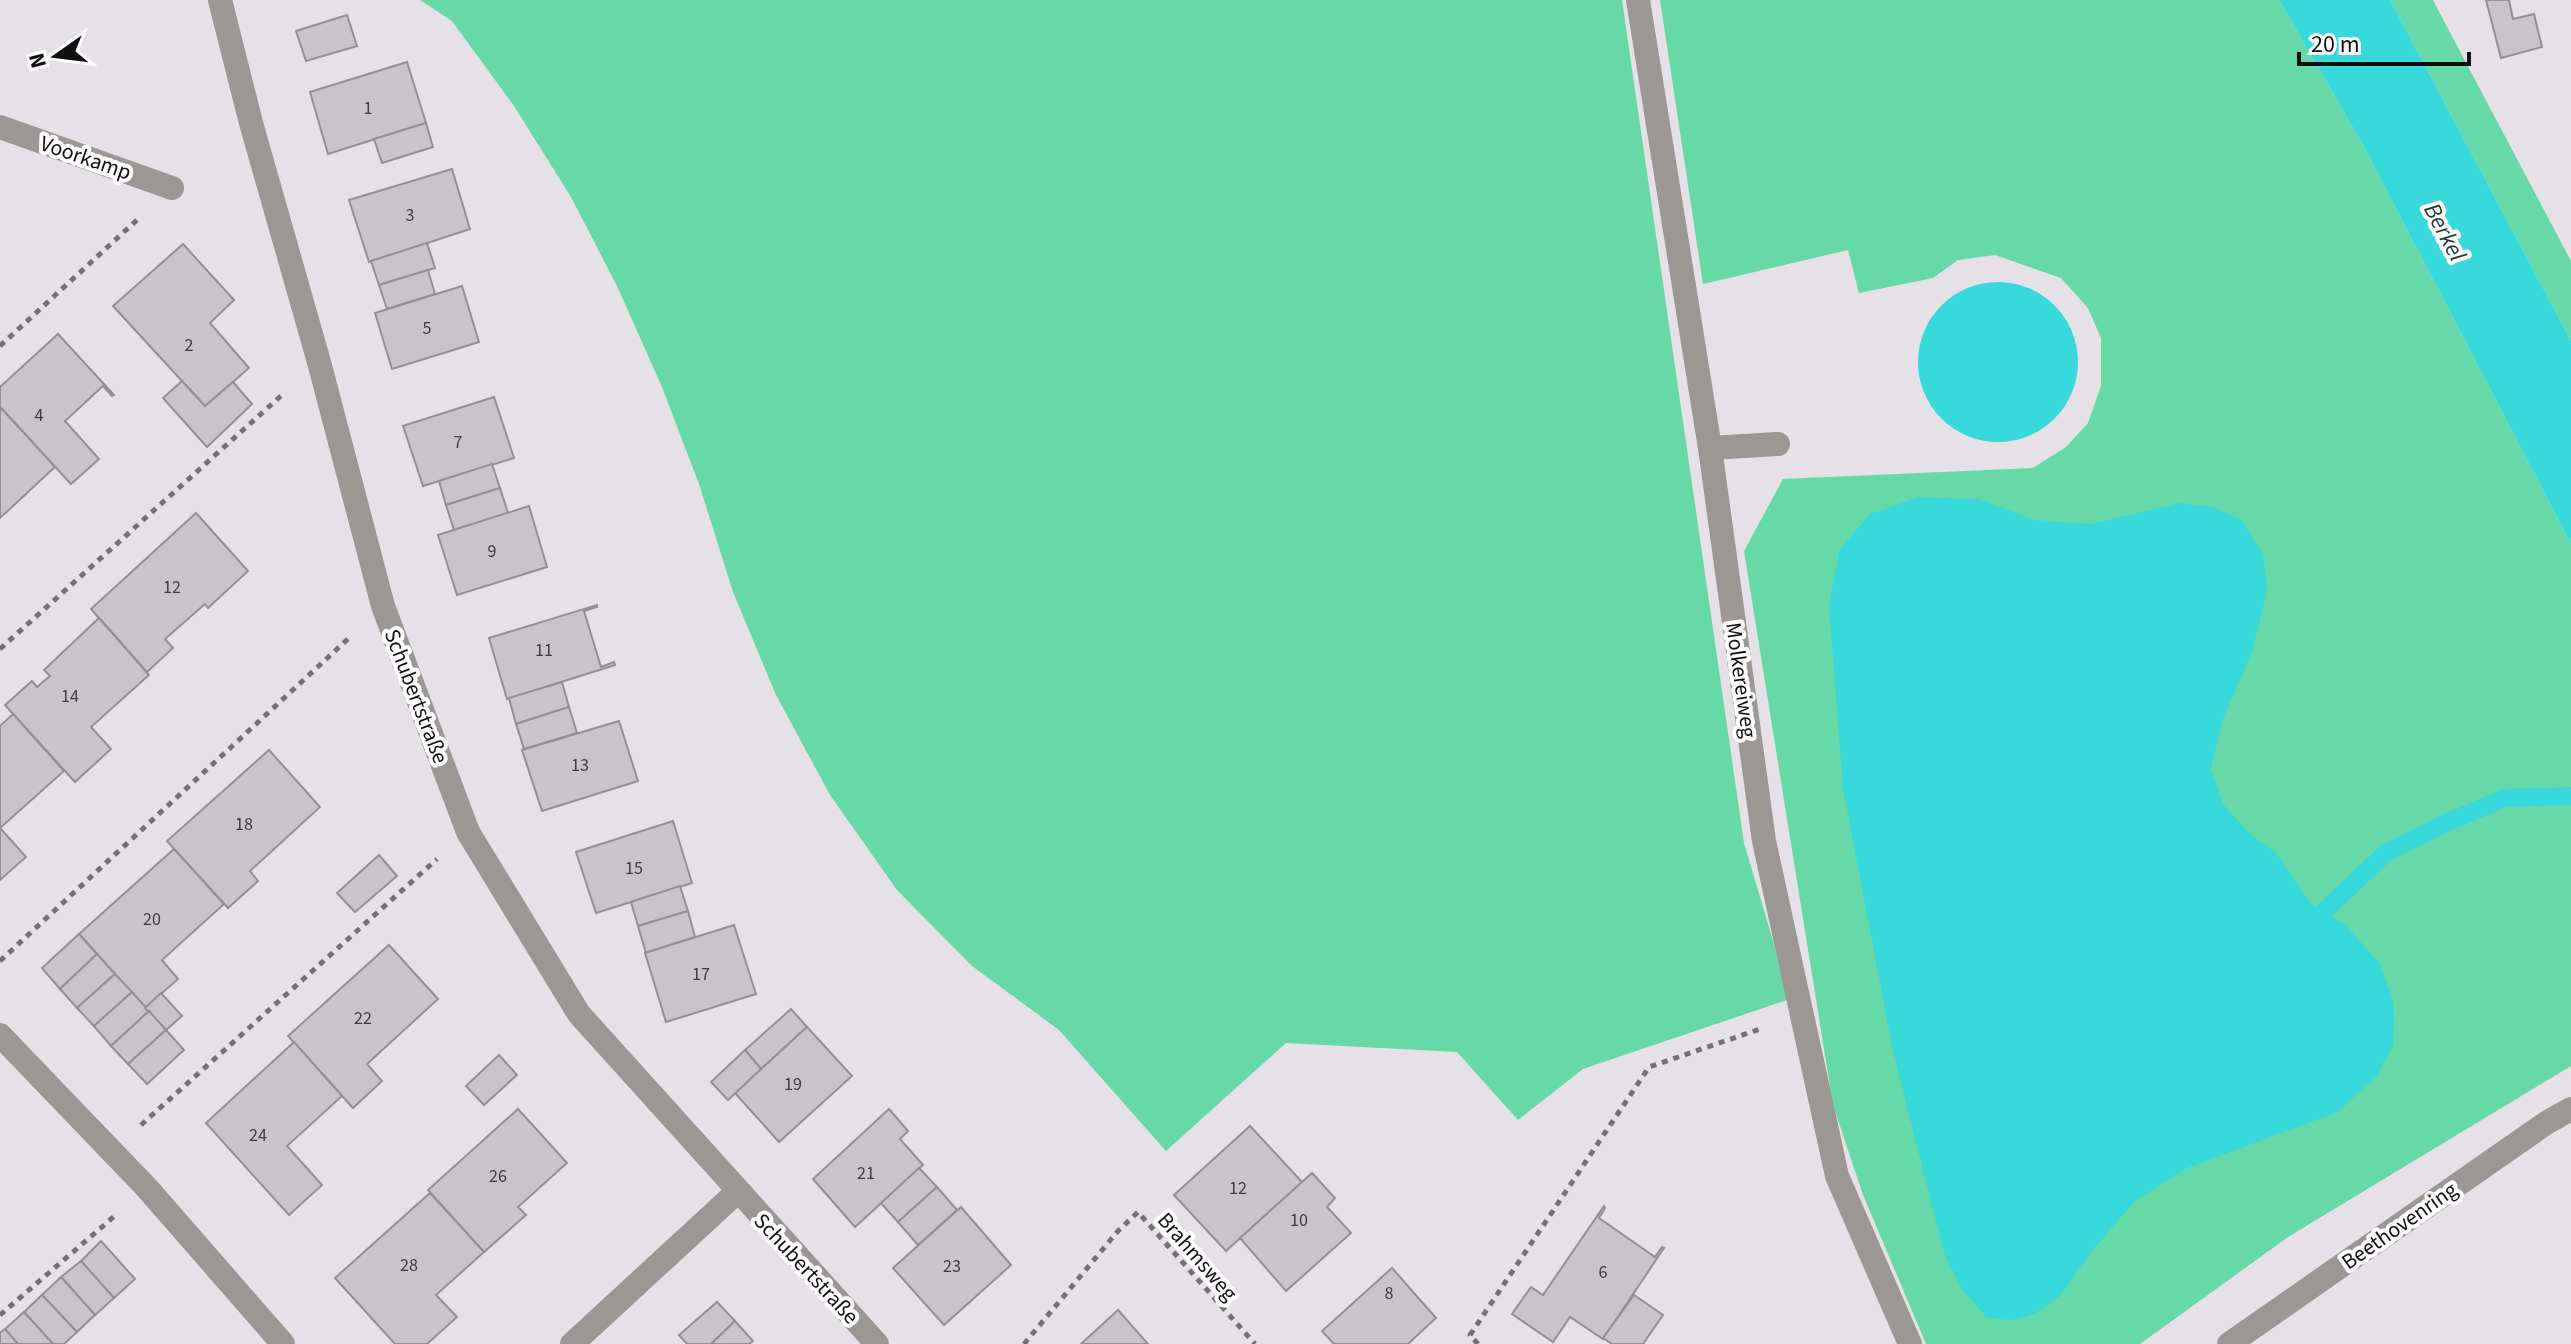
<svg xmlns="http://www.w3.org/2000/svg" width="2571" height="1344" font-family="'Source Sans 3',sans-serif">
<rect width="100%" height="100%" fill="#e5e1e7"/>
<!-- green -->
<g fill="#67d8a7">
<path d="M 420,0 L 1622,0 L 1744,843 L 1774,944 L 1787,1000 L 1583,1069 L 1518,1120 L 1457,1052 L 1286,1043 L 1166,1151 L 1059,1030 L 972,966 L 897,890 L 830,795 L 776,695 L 733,592 L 699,484 L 662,387 L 618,288 L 571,197 L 514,106 L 452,21 Z"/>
<path d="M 1660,0 L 2279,0 L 2363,145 L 2571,544 L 2571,1066 L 2288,1237 L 2140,1344 L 1926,1344 L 1863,1195 L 1833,1105 L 1744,551 L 1783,479 L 2033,468 L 2066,447 L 2088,423 L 2101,386 L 2101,338 L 2088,308 L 2061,278 L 1995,255 L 1958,260 L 1933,278 L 1859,293 L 1848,250 L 1703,284 Z"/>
<path d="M 2390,0 L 2433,0 L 2436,6 L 2571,261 L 2571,341 Z"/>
</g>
<!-- water -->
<g fill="#37d9da">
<path d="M 2279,0 L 2390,0 L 2571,341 L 2571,544 L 2363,145 Z"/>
<circle cx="1998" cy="362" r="80"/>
<path d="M 1919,497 L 1979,499 L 2034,520 L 2091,524 L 2180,503 L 2212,507 L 2240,519 L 2263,553 L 2267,591 L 2252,652 L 2222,721 L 2211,769 L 2223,804 L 2249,833 L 2276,853 L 2312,905 L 2345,924 L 2380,964 L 2394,1004 L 2393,1046 L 2376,1077 L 2338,1112 L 2187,1168 L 2135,1201 L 2093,1250 L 2060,1296 L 2034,1314 L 2012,1320 L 1987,1318 L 1961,1288 L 1944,1253 L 1893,1051 L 1843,788 L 1829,606 L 1840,549 L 1870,514 Z"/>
</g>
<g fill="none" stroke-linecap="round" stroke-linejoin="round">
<!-- stream -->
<path stroke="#37d9da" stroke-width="18" d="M 2323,912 L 2387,852 L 2448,822 L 2505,798 L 2571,796"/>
</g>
<!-- building -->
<g fill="#c9c4ca" stroke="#939095" stroke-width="2">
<path d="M 2486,0 L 2509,0 L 2513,19 L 2534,14 L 2542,47 L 2501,58 Z"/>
<path d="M 347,15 L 357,46 L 306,61 L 296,31 Z"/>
<path d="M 407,62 L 426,123 L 328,154 L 310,92 Z"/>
<path d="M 426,123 L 433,147 L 382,163 L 374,139 Z"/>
<path d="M 452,169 L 470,229 L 369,262 L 349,200 Z"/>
<path d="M 427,243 L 435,268 L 379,285 L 371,261 Z"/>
<path d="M 183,244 L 234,300 L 210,323 L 249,368 L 205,406 L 113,306 Z"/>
<path d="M 428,270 L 435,294 L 387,309 L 379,285 Z"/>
<path d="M 462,286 L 479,342 L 392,369 L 375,313 Z"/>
<path d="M 58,334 L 114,395 L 112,396 L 103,386 L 65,421 L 99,459 L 71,484 L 0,407 L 0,387 Z"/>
<path d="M 182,381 L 205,406 L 233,382 L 252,404 L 207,447 L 163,398 Z"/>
<path d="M 494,397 L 514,458 L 423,486 L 403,426 Z"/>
<path d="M 2,409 L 55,467 L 0,518 L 0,411 Z"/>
<path d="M 492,464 L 500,488 L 446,505 L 439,481 Z"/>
<path d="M 500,488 L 508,513 L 454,530 L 446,505 Z"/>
<path d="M 529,506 L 547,567 L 457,595 L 438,535 Z"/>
<path d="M 196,513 L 248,571 L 208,608 L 205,604 L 165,639 L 173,648 L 147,672 L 91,609 Z"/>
<path d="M 597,605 L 597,607 L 584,611 L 601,667 L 614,662 L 615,665 L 507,699 L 489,638 Z"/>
<path d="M 99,618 L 149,675 L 91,727 L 111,749 L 75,782 L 5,705 L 32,681 L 37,687 L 50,676 L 44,670 Z"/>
<path d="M 562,682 L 569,707 L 516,724 L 509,698 Z"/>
<path d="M 569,707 L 577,733 L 524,749 L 516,724 Z"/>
<path d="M 13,714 L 64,771 L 0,828 L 26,857 L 0,880 L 0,726 Z"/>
<path d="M 619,721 L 638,781 L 542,811 L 522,750 Z"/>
<path d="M 269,750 L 320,807 L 250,871 L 258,881 L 228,908 L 167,841 Z"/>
<path d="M 673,821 L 692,883 L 596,913 L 576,852 Z"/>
<path d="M 174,849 L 224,904 L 162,960 L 178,979 L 145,1008 L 79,934 Z"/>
<path d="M 379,855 L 397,876 L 355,912 L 337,893 Z"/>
<path d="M 680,886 L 688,911 L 638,926 L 631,902 Z"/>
<path d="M 688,911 L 695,937 L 646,953 L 638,926 Z"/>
<path d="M 734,925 L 756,994 L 666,1022 L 645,953 Z"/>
<path d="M 79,934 L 97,954 L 60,989 L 42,968 Z"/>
<path d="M 389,945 L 438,999 L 367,1064 L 382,1081 L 353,1108 L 288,1036 Z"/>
<path d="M 97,954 L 115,974 L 77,1008 L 60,989 Z"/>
<path d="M 115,974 L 132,992 L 94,1026 L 77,1008 Z"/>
<path d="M 132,992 L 149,1011 L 111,1046 L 94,1026 Z"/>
<path d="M 161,993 L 182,1016 L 166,1030 L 145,1008 Z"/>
<path d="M 791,1009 L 807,1027 L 761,1069 L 745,1050 Z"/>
<path d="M 149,1011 L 166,1030 L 128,1064 L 111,1046 Z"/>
<path d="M 807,1027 L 852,1076 L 779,1142 L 735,1093 Z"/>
<path d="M 166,1030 L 184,1050 L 147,1084 L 128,1064 Z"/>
<path d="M 294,1042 L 342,1096 L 287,1146 L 322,1185 L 289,1215 L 206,1123 Z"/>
<path d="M 745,1050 L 761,1069 L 728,1100 L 711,1082 Z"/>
<path d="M 499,1055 L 517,1075 L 484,1105 L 466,1086 Z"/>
<path d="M 518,1109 L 567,1163 L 518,1207 L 526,1215 L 484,1252 L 428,1190 Z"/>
<path d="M 889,1109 L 908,1131 L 900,1139 L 923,1165 L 855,1227 L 813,1179 Z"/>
<path d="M 1250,1126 L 1302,1182 L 1226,1251 L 1174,1195 Z"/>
<path d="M 919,1168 L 937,1187 L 898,1222 L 881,1203 Z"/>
<path d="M 1312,1173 L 1335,1198 L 1327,1207 L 1351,1233 L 1286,1291 L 1240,1238 Z"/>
<path d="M 937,1187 L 957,1210 L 918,1245 L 898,1222 Z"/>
<path d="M 430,1193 L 484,1252 L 436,1295 L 457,1317 L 427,1344 L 395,1344 L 335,1278 Z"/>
<path d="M 1604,1206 L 1605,1208 L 1599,1218 L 1655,1257 L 1662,1247 L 1664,1248 L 1603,1339 L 1570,1317 L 1553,1342 L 1512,1314 L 1531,1287 L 1543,1295 Z"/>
<path d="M 961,1207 L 1011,1265 L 944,1325 L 893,1268 Z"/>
<path d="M 101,1241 L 135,1279 L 114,1298 L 81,1261 Z"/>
<path d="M 81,1261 L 114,1298 L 95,1315 L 61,1277 Z"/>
<path d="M 1392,1268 L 1436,1318 L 1408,1344 L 1334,1344 L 1322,1331 Z"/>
<path d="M 61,1277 L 95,1315 L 77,1332 L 42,1295 Z"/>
<path d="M 42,1295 L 77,1332 L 64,1344 L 53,1344 L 24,1312 Z"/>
<path d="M 1634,1295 L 1663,1315 L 1643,1344 L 1612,1344 L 1603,1338 Z"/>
<path d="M 717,1302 L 735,1321 L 711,1344 L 687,1344 L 679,1335 Z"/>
<path d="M 1118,1310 L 1148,1344 L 1081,1344 Z"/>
<path d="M 24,1312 L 53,1344 L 18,1344 L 5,1329 Z"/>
<path d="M 735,1321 L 753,1341 L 749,1344 L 711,1344 Z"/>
<path d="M 5,1329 L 18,1344 L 0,1344 L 0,1333 Z"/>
</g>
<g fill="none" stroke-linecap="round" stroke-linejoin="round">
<!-- path -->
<g stroke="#737175" stroke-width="5" stroke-dasharray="6 6" stroke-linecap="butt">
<path d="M 0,346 L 138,219"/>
<path d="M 0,649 L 283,394"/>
<path d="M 0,961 L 350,637"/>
<path d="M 141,1125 L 437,859"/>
<path d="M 0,1315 L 117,1214"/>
<path d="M 1024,1344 L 1118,1231 L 1138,1212 L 1255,1344"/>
<path d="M 1478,1344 L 1470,1335 L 1649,1067 L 1763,1028"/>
</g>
<!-- minor -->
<g stroke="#9a9795" stroke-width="24">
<path d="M 220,0 L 251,123 L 319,362 L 383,606 L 468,832 L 579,1014 L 877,1344"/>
<path d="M 1638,0 L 1710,448 L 1764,841 L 1837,1176 L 1910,1344"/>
<path d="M 0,127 L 172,188"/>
<path d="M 1710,448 L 1778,444"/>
<path d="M 0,1035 L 147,1188 L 283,1344"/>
<path d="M 572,1344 L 737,1192"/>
<path d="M 2229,1344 L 2546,1123 L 2571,1109"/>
</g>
</g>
<g text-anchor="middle" stroke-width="8" stroke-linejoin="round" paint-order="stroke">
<!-- number labels -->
<g font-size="18" fill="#3e3c3e">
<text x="368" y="114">1</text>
<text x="410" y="221">3</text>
<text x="427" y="334">5</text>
<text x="189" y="351">2</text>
<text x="39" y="421">4</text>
<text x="458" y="448">7</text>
<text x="492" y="557">9</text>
<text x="172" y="593">12</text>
<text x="544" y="656">11</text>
<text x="70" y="702">14</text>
<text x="580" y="771">13</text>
<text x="244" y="830">18</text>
<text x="634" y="874">15</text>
<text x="152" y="925">20</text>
<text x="701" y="980">17</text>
<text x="363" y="1024">22</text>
<text x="793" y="1090">19</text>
<text x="258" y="1141">24</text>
<text x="866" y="1179">21</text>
<text x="498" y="1182">26</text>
<text x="1238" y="1194">12</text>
<text x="1299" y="1226">10</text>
<text x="409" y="1271">28</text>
<text x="952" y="1272">23</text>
<text x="1603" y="1278">6</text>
<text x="1389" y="1299">8</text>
</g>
<!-- street labels -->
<g font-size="22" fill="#0f0e10" stroke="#fff">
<text transform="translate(86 157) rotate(19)" y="8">Voorkamp</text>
<text transform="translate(1742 680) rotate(82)" y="8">Molkereiweg</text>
<text transform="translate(417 696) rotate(69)" y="8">Schubertstraße</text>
<text transform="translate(2399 1225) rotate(-35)" y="8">Beethovenring</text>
<text transform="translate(1198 1256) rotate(49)" y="8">Brahmsweg</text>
<text transform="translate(807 1268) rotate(47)" y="8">Schubertstraße</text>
</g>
<!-- water labels -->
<g font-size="24" font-style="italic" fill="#1c3535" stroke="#fff">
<text transform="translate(2445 232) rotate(62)" y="8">Berkel</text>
</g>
</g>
<!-- north arrow -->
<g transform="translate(56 56) rotate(256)" stroke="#ffffff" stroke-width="6" paint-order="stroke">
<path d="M0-6L14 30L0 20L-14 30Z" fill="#0f0e10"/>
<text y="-12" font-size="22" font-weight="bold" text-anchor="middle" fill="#0f0e10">N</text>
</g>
<!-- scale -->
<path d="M2299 52v12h170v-12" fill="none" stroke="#0f0e10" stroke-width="4"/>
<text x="2311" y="52" font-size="24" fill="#0f0e10" stroke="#ffffff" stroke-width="6" paint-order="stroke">20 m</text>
</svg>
